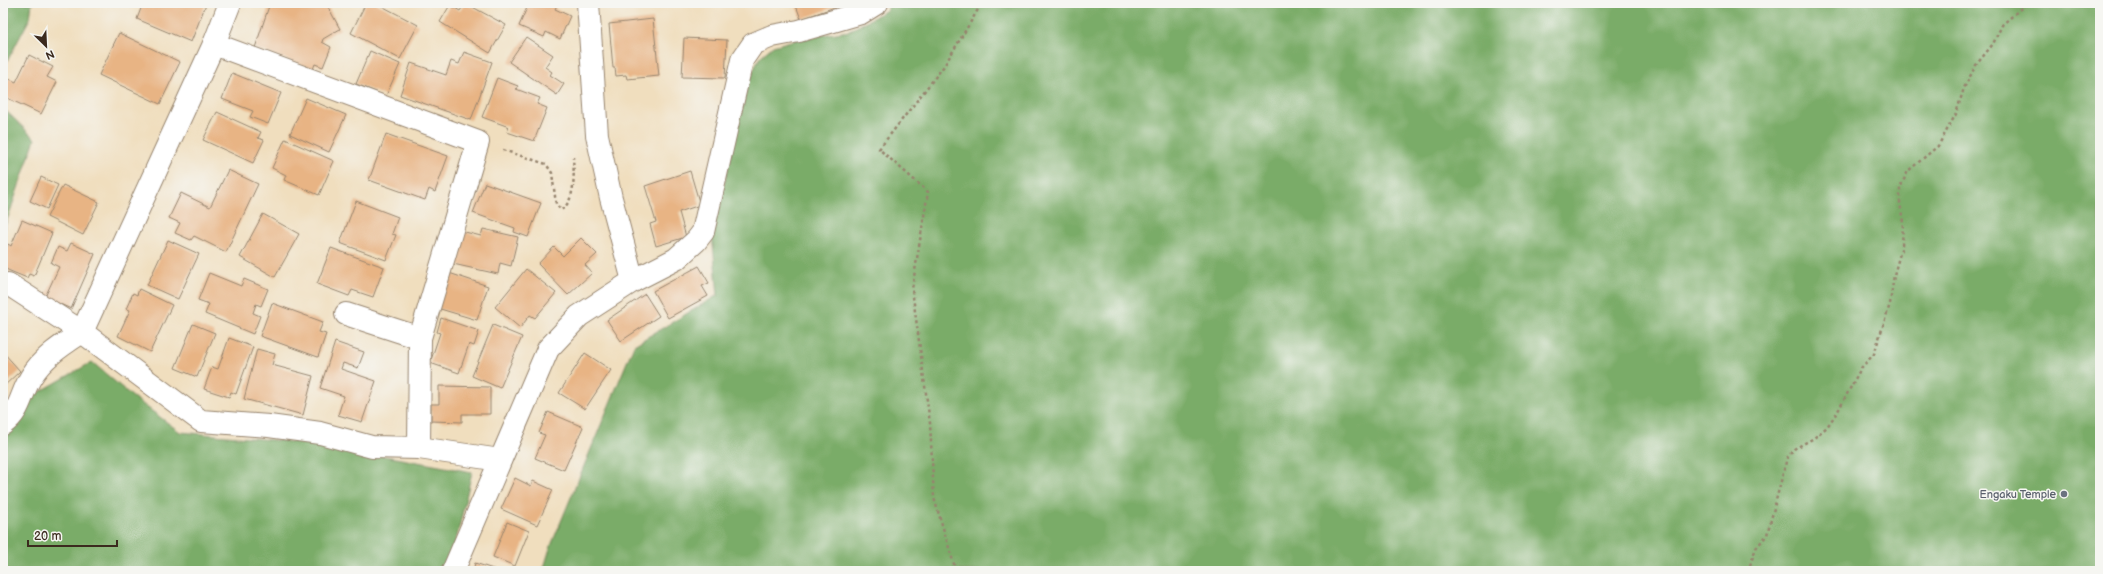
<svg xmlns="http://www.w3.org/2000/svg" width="2103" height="574" font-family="'Balsamiq Sans',sans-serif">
<rect width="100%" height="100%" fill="#f6f6f2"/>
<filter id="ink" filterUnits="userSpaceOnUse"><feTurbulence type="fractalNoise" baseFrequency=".025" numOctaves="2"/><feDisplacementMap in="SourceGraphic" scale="8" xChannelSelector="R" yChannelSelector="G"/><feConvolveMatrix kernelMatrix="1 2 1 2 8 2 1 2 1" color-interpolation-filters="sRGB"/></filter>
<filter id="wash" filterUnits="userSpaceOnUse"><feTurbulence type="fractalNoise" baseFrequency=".012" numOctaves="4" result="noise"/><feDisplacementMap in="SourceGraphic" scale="16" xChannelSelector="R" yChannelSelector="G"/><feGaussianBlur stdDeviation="0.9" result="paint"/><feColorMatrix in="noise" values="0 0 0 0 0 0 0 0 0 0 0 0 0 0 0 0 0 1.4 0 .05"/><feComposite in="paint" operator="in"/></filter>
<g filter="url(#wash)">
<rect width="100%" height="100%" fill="#f0debe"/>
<!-- forest -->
<g fill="#7aac68" stroke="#5a6b43">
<path d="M 3,3 L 32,3 L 30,18 L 3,69 Z"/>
<path d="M 891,3 L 2100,3 L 2100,571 L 543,571 L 550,548 L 634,345 L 718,295 L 712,235 L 749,79 L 760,57 L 773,46 L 798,39 L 849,31 L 887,10 Z"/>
<path d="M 3,108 L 35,139 L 3,232 Z"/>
<path d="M 92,362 L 133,397 L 180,432 L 319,444 L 472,472 L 449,571 L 3,571 L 3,413 Z"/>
</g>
<g id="blocks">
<!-- building -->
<g fill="#e8b484">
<path d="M 143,3 L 203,3 L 206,4 L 191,42 L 137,19 Z"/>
<path d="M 270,3 L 326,3 L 340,29 L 323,39 L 322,42 L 331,47 L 323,67 L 315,64 L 313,69 L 255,48 Z"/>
<path d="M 366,3 L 376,3 L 418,25 L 400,59 L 351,33 Z"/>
<path d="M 465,3 L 506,25 L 490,53 L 440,22 L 450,5 L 460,11 Z"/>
<path d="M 529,3 L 558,3 L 555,9 L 570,16 L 560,39 L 546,32 L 544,37 L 519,26 Z"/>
<path d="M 795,3 L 839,3 L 835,7 L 801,19 Z"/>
<path d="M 653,19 L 659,76 L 627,79 L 626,75 L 616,76 L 615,68 L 613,68 L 609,24 Z"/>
<path d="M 119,33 L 180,62 L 160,104 L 99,75 Z"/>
<path d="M 526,37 L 553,55 L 545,67 L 552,72 L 550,75 L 564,84 L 557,95 L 509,62 Z"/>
<path d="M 684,38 L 727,40 L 725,78 L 682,77 Z"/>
<path d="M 370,51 L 400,64 L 386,96 L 356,84 Z"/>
<path d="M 464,52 L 492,62 L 471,120 L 400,95 L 411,63 L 446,75 L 451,61 L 459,64 Z"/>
<path d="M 29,55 L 53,67 L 47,77 L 57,82 L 41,114 L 3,96 L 3,76 L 16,82 Z"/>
<path d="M 232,73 L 281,93 L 268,124 L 250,117 L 253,111 L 222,99 Z"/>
<path d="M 497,78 L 518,86 L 516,89 L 540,98 L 537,104 L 547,108 L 534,141 L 507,132 L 509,127 L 482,117 Z"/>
<path d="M 306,98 L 346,115 L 329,152 L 290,134 Z"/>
<path d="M 217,112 L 261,132 L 258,138 L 264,140 L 253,163 L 203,140 Z"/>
<path d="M 386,134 L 448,156 L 435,192 L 429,189 L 425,200 L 369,180 Z"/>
<path d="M 285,139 L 334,161 L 319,195 L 284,180 L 286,175 L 272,168 Z"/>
<path d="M 228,170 L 258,184 L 226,252 L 194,236 L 191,240 L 175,233 L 180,223 L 169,218 L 181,193 L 210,207 Z"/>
<path d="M 690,171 L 700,205 L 679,212 L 686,237 L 656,246 L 650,224 L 656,222 L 645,186 Z"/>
<path d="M 41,177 L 58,185 L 47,209 L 30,201 Z"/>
<path d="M 485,183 L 541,203 L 528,237 L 514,232 L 515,228 L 473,213 Z"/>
<path d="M 63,185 L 99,202 L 83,235 L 47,217 Z"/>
<path d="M 356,201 L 398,217 L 392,234 L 396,235 L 386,260 L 340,243 Z"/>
<path d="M 263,214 L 299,234 L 275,277 L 240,257 Z"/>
<path d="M 22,220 L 52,233 L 34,276 L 29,274 L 27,278 L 3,268 L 3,256 L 8,244 L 11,246 Z"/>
<path d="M 483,229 L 518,237 L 511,266 L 500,263 L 498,274 L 453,264 L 461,231 L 481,236 Z"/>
<path d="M 581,238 L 597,254 L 585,265 L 592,273 L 568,295 L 538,264 L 554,247 L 563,256 Z"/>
<path d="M 168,240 L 199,254 L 178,299 L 147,285 Z"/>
<path d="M 71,243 L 95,254 L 71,309 L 45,297 L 59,267 L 51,263 L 58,247 L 67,251 Z"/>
<path d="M 331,248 L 384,267 L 373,297 L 352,290 L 349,296 L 317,284 Z"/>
<path d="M 699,266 L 709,283 L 702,286 L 708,296 L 668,318 L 653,291 Z"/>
<path d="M 526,269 L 556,293 L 535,318 L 530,315 L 520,328 L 495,307 Z"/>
<path d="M 209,273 L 241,286 L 244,279 L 268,289 L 261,306 L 256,304 L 253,313 L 260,316 L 253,334 L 205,314 L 209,304 L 198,300 Z"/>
<path d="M 449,273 L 488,286 L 477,320 L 437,308 Z"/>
<path d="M 139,289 L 172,305 L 150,352 L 118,336 L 130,310 L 126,309 L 133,293 L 137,295 Z"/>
<path d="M 645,294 L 659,316 L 621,341 L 607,320 Z"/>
<path d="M 272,303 L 323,322 L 319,332 L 326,334 L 318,357 L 260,336 Z"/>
<path d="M 441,318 L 479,331 L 474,346 L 469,344 L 459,373 L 430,363 L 440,333 L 437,332 Z"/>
<path d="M 193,324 L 215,333 L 197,377 L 175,368 Z"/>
<path d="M 493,325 L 522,337 L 500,388 L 472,376 Z"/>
<path d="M 229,338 L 253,347 L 236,394 L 231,392 L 229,397 L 204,389 L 212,367 L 218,369 Z"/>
<path d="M 335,342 L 364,352 L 358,368 L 343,363 L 341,369 L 376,381 L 362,422 L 338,415 L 344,396 L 320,388 Z"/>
<path d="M 257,349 L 275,354 L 272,365 L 313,376 L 303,415 L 244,399 Z"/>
<path d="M 3,352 L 20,371 L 3,387 Z"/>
<path d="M 585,353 L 611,370 L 585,409 L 559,393 Z"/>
<path d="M 439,386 L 490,387 L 490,414 L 462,414 L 462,422 L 431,421 L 431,404 L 439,404 Z"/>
<path d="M 548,412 L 583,427 L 564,470 L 535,458 L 545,435 L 539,433 Z"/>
<path d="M 515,478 L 531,486 L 533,481 L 553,490 L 537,525 L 501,509 Z"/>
<path d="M 507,522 L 529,531 L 515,566 L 493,557 Z"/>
<path d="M 475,563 L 499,571 L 473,571 Z"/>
</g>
</g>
</g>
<g filter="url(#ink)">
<use href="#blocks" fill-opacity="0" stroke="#96846e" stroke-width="1"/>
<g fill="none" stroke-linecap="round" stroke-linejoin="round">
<!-- minor casing -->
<g stroke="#96846e" stroke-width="24">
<g id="minor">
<path d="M 588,3 L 597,135 L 611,198 L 633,281"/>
<path d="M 214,44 L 478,142 L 420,338 L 419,448"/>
<path d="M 8,284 L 82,332 L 201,421 L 269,426 L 320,433 L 372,447 L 419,448 L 500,460"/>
<path d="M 346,314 L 420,338"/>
<path d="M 3,424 C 21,411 20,395 31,377 C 43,357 64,344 82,332 L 214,44 L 230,3"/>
<path d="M 453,571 L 548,349 L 579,316 L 633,281 L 676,259 L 696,241 L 703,232 L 742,60 L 753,44 L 772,36 L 799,31 L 861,13 L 877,3"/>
</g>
</g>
<!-- path -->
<g stroke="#96846e" stroke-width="2.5" stroke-dasharray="3 3" stroke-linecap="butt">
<path d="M 503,150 L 546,164 L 552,173 L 556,204 L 561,210 C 576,201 574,173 573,157"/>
<path d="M 956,571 L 934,498 L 930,423 L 912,289 L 928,192 L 879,149 L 944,66 L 982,3"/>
<path d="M 1748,571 L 1756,548 L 1767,535 L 1787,458 L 1794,449 L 1814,438 L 1827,427 L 1838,411 L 1861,368 L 1874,354 L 1890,304 L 1894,275 L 1902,246 L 1903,222 L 1900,203 L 1900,188 L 1908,171 L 1938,146 L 1956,114 L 1964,88 L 1976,65 L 1993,44 L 2002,25 L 2027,3"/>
</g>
<!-- minor -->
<use href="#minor" stroke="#fff" stroke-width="22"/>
</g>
</g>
<!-- markers -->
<circle fill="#6b7280" stroke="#f6f6f2" stroke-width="1.5" cx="2064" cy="494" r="4"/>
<g text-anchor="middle" stroke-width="3" stroke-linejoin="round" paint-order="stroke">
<!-- worship labels -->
<g font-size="11" fill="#5b616d" stroke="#f6f6f2" text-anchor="end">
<text x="2056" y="498">Engaku Temple</text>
</g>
</g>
<!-- margin -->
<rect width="2103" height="574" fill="none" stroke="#f6f6f2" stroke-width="16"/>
<!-- north arrow -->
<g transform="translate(46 46) rotate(156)" stroke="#f6f6f2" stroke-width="3" paint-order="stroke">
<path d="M0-3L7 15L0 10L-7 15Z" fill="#3b2a1e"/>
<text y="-6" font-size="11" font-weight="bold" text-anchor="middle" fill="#3b2a1e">N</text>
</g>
<!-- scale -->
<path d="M28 540v6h89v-6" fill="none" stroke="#3b2a1e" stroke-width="2"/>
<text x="34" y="540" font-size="12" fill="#3b2a1e" stroke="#f6f6f2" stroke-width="3" paint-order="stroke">20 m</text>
</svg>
